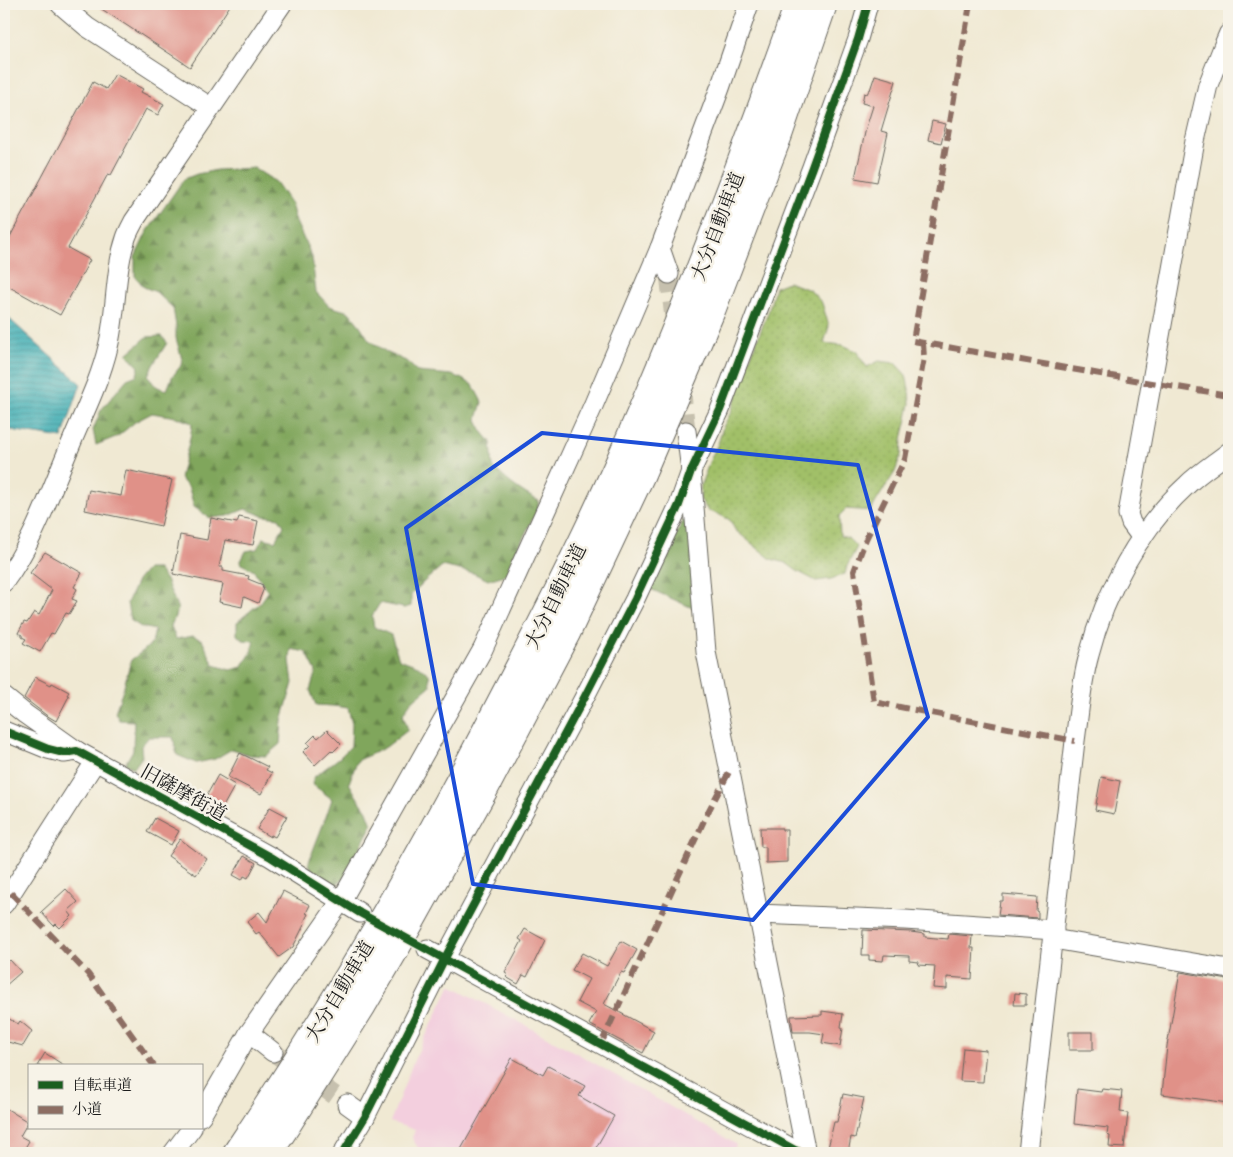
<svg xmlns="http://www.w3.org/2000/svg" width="1233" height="1157" font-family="Vollkorn,'Noto Serif JP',serif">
<defs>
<pattern id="grass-dots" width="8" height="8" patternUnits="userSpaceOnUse" patternTransform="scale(1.25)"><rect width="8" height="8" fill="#a1c068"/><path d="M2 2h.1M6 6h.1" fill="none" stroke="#8aa45a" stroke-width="1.8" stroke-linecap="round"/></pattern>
<pattern id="forest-firs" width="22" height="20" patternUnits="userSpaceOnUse" patternTransform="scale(1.25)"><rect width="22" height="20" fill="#80a65c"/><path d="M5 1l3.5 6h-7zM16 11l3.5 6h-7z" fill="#68864b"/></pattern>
<pattern id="water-rules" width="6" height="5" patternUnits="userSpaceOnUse" patternTransform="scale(1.25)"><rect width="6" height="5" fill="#3cadb4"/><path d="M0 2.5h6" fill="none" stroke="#328c92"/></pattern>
</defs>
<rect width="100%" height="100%" fill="#f7f3e8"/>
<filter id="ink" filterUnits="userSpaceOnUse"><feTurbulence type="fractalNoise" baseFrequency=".02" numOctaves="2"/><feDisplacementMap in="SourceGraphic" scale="10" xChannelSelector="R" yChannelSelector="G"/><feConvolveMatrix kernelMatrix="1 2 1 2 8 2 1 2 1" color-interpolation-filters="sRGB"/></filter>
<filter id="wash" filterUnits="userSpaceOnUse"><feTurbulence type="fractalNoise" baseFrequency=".0096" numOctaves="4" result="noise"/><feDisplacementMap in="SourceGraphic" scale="20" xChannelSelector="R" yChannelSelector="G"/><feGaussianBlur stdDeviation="1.12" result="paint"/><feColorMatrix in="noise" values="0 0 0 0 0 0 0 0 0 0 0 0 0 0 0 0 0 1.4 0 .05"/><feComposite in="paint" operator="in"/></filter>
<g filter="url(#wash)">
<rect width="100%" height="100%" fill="#f0e9d3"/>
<!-- built -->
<path fill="#f3cfde" d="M 451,985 L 580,1055 L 736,1144 L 734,1153 L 416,1153 L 418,1148 L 412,1138 L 415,1130 L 390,1122 L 414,1060 Z"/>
<!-- grass -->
<path fill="url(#grass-dots)" stroke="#5e6e42" d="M 788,282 L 810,290 L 822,303 L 829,326 L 824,343 L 843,345 L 856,351 L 867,367 L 879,361 L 895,363 L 906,375 L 909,389 L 910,404 L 906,423 L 902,439 L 901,455 L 895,472 L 877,500 L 871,511 L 846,509 L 839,516 L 840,536 L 848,538 L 857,547 L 847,566 L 845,574 L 831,579 L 816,581 L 797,571 L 786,563 L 771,559 L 735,530 L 730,520 L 718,514 L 708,511 L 700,499 L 701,484 L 711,458 L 718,444 L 723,427 L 731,412 L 746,368 L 769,310 L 775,287 Z"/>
<!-- forest -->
<g fill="url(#forest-firs)" stroke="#4e613c">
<path d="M 254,168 L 276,182 L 291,204 L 296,222 L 312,257 L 316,292 L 329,306 L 349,312 L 361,327 L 369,340 L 388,353 L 406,361 L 418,372 L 452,375 L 462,379 L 473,385 L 482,402 L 477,419 L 481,430 L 491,442 L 493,467 C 507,481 521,492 539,501 L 536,513 L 512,559 L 508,574 L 488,580 L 473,573 L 442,566 L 427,579 L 411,595 L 411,606 L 404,608 L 380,603 L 372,616 L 374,627 L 391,635 L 399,659 L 418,666 L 429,674 L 430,686 L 411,702 L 403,714 L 408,730 L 386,747 L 357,761 L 349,783 L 357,797 L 367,811 L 372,825 L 345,876 L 337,885 L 323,883 L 308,865 C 315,843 325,822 332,799 L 312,784 L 314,777 L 339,758 L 351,746 L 352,724 L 348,708 L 333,706 L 316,705 L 310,690 L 316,671 L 306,652 L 291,649 L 290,660 L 293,683 L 282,720 L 280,744 L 266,756 L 250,755 L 232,749 L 215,759 L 196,763 L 177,755 L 173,737 L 149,737 L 141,746 L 142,757 L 134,768 L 125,764 L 133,750 L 134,721 L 119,720 L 115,712 L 123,690 L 131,660 L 143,651 L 152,643 L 155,630 L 141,627 L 130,620 L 127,603 L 137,581 L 147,569 L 158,569 L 166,580 L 178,609 L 171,626 L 176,639 L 193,636 L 202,640 L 214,665 L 230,670 L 242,667 L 251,653 L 254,641 L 243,640 L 237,635 L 237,622 L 261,602 L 268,592 L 254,571 L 240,563 L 246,551 L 257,549 L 263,538 L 275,541 L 284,526 L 279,518 L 264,516 L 245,509 L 228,516 L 210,518 L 194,507 L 189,488 L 180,478 C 184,459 191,441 192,423 L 176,417 L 152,413 L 135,422 L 118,436 L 96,445 L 93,430 L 101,410 L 127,379 L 137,375 L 139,367 L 127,354 L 147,337 L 162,336 L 167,343 L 153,365 L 148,375 C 153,385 157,388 167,390 L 172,377 L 183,363 L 176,338 L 176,326 L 173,308 L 156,292 L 144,287 L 135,276 L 135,257 L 147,232 L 184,179 L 197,174 L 217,170 Z"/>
<path d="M 689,511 L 697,610 L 648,588 L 670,544 Z"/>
</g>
<!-- water -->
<path fill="url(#water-rules)" stroke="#2c6468" d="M 4,314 L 81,384 L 62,438 L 4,429 Z"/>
<g id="blocks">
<!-- building -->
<g fill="#e09188">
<path d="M 94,4 L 231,4 L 190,67 Z"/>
<path d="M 115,74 L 143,89 L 141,92 L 164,104 L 158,115 L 146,109 L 111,175 L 108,174 L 68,248 L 90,260 L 60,315 L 4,284 L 4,248 L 93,82 L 106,89 Z"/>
<path d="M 875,75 L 896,81 L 881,131 L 888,133 L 877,182 L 855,178 L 866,128 L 873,106 L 862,103 L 864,93 L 867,94 L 869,90 L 870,90 Z"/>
<path d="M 932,121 L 946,124 L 941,143 L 928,140 Z"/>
<path d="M 126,470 L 172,480 L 161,526 L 85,510 L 89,490 L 121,496 Z"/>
<path d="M 239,517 L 258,521 L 253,545 L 225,540 L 219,567 L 223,567 L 223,571 L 249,576 L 248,579 L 263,585 L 262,588 L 264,588 L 258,603 L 244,597 L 242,607 L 219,602 L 223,584 L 173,574 L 180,535 L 207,540 L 211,518 L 237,523 Z"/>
<path d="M 45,552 L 82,573 L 74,587 L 77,589 L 72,599 L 77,601 L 69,614 L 66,613 L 54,634 L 51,633 L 40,652 L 23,643 L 26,639 L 22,637 L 22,635 L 18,633 L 24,622 L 27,623 L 34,612 L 39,615 L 52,590 L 30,573 Z"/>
<path d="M 35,677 L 51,685 L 52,683 L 69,692 L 67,695 L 69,696 L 56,721 L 46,715 L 24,698 Z"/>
<path d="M 327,730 L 341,744 L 333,752 L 331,750 L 315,765 L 303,752 L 310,745 L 307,743 L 315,735 L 318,738 Z"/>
<path d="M 240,753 L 268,767 L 266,770 L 272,773 L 261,794 L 228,777 Z"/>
<path d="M 218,775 L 235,785 L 219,814 L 208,809 L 210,805 L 203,802 Z"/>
<path d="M 1101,777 L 1120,781 L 1114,814 L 1095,810 Z"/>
<path d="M 270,807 L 287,816 L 275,837 L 271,835 L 270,837 L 257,829 Z"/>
<path d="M 155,818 L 179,831 L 171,845 L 147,832 Z"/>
<path d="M 760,828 L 782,828 L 782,830 L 787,830 L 787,862 L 766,863 L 766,847 L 761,847 Z"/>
<path d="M 180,839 L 207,859 L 196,875 L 168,856 Z"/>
<path d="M 244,856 L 256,863 L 248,878 L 244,876 L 242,880 L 233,875 Z"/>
<path d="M 66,889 L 78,902 L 68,911 L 72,916 L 60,928 L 56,924 L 54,926 L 41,912 Z"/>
<path d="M 283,891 L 310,905 L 306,913 L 308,914 L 304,922 L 305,923 L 293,947 L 279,957 L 259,932 L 256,934 L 247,922 L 259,912 L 267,922 Z"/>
<path d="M 1003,894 L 1037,897 L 1036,911 L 1038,912 L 1038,918 L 998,915 L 1000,901 L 1003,901 Z"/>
<path d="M 525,929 L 545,940 L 527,977 L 523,975 L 518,984 L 506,977 L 508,975 L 505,973 L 522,941 L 519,939 Z"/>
<path d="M 863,930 L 911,932 L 925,934 L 925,937 L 948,939 L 949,934 L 972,936 L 971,948 L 974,948 L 972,979 L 947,977 L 947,989 L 933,988 L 935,966 L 918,965 L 919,962 L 909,961 L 909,956 L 884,955 L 883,961 L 869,960 L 869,955 L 862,955 Z"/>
<path d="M 621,941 L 637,950 L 624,973 L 621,972 L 604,1004 L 654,1031 L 643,1053 L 589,1024 L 596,1012 L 577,1002 L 589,979 L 572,970 L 582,953 L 607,966 Z"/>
<path d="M 10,960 L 21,972 L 4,987 L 4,966 Z"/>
<path d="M 1180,972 L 1229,980 L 1229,1103 L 1162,1094 L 1167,1046 Z"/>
<path d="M 1015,993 L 1026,994 L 1026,1005 L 1014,1005 Z"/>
<path d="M 822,1011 L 843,1014 L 841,1027 L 843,1028 L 840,1046 L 822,1043 L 824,1034 L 810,1032 L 793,1032 L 791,1016 L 822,1015 Z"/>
<path d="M 4,1016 L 18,1024 L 20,1021 L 32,1031 L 23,1046 L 4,1041 Z"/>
<rect x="1069" y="1032" width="24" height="18"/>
<path d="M 963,1048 L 986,1050 L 983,1082 L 960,1081 Z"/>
<path d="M 45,1053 L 65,1066 L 37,1066 Z"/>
<path d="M 512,1058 L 543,1075 L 548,1066 L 585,1086 L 579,1096 L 614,1116 L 593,1153 L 459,1153 Z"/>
<path d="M 1077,1089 L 1101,1092 L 1102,1089 L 1122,1091 L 1120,1112 L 1128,1113 L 1124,1148 L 1109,1147 L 1110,1136 L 1107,1135 L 1108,1128 L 1074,1124 Z"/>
<path d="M 843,1094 L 864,1098 L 855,1138 L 851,1137 L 848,1153 L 828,1148 L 834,1122 L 837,1122 Z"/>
<path d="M 4,1107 L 28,1122 L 20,1136 L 29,1141 L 22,1153 L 4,1153 Z"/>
</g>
</g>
</g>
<g filter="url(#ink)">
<use href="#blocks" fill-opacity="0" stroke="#66645c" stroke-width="1"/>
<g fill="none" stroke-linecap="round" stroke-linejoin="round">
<!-- minor-tunnel -->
<g stroke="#c6c0ae" stroke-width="19" stroke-dasharray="19 9" stroke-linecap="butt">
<path d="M 669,274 L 675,327"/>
<path d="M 681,385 L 686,431"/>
<path d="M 273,1052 L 347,1104"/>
</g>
<!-- minor casing -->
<g stroke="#66645c" stroke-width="21">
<g id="minor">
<path d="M 60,4 L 87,27 L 210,107"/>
<path d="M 660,248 L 669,274"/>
<path d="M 686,431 L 691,471 L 706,652 L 806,1153"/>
<path d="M 1142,538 L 1131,523 L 1128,514 L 1195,141 L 1208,85 L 1223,47 L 1229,33"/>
<path d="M 4,582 C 34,542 50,492 70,446 C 83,414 100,381 108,347 C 117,311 114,273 126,238 C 128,232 131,227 134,221 L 282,4"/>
<path d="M 4,697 L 25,714 L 77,751"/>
<path d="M 4,731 L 48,749 L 64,753 L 77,751 L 271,857 L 360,913"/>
<path d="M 4,904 L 95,762"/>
<path d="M 758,914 L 905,920 L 1054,930"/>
<path d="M 1053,939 L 1229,969"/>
<path d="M 427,949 L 795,1150 L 803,1153"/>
<path d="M 249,1033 L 273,1052"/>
<path d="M 347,1104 L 365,1117"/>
<path d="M 201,1116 L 249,1033 L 341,901 L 483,649 L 593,406 L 660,248 L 720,88 L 749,4"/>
<path d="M 173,1153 L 192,1128"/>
<path d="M 343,1153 L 365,1117 L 445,958 L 583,700 L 635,599 L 679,505 L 691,471 L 720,410 L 760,304 L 812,167 L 858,39 L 868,4"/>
<path d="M 1028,1153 L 1075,741 C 1079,713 1081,683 1089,655 C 1105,592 1139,529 1187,485 C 1199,473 1215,463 1229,452"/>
</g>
</g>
<!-- highway casing -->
<g stroke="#66645c" stroke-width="30">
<g id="highway">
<path d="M 237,1153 C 334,1009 421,858 501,703 C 542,625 582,546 618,466 C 685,315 744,160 799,4"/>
<path d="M 268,1153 L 287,1124 L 362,1005 L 396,947 L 484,789 L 566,633 L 640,476 L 712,308 L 778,135 L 823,4"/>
</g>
</g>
<!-- minor -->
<use href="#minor" stroke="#fff" stroke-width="19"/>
<!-- highway -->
<use href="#highway" stroke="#fff" stroke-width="28"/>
<!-- quiet -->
<g stroke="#8d6e63" stroke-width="6" stroke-dasharray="12 6" stroke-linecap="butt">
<path d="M 970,4 L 913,341 L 1151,383 L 1229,395"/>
<path d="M 923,343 L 924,358 L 905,459 L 866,539 L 854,571 L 874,702 L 1075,741"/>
<path d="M 11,893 L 88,974 L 154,1066"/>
<path d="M 601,1044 L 708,812 L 729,772"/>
</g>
<!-- cycleway casing -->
<g stroke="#f7f3e8" stroke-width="11">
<g id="cycleway">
<path d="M 4,731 L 48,749 L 64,753 L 77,751 L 271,857 L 360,913 L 795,1150 L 803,1153"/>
<path d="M 343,1153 L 365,1117 L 445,958 L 583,700 L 635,599 L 679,505 L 691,471 L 720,410 L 760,304 L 812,167 L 858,39 L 868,4"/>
</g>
</g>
<!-- cycleway -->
<use href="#cycleway" stroke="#1b5e20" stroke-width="8"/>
</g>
</g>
<!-- marked area -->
<path fill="none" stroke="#1d4ed8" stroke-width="4" stroke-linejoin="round" d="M 542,433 L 858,465 L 928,717 L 753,920 L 473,884 L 406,528 Z"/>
<g text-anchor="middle" stroke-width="5" stroke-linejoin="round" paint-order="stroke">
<!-- street labels -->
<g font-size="19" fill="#1c1c1c" stroke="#f7f3e8">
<text transform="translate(717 226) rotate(-69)" y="7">大分自動車道</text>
<text transform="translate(555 596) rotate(-64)" y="7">大分自動車道</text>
<text transform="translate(184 792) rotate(29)" y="7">旧薩摩街道</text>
<text transform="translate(339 991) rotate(-59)" y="7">大分自動車道</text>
</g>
</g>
<!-- margin -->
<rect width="1233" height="1157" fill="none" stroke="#f7f3e8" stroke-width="20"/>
<!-- legend -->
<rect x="28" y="1064" width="175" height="65" fill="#f7f3e8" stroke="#9f9d96"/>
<rect x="38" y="1081" width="25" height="8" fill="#1b5e20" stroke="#9f9d96"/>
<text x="72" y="1090" font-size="15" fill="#1c1c1c">自転車道</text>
<rect x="38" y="1106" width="25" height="8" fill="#8d6e63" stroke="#9f9d96"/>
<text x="72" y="1114" font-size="15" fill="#1c1c1c">小道</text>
</svg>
